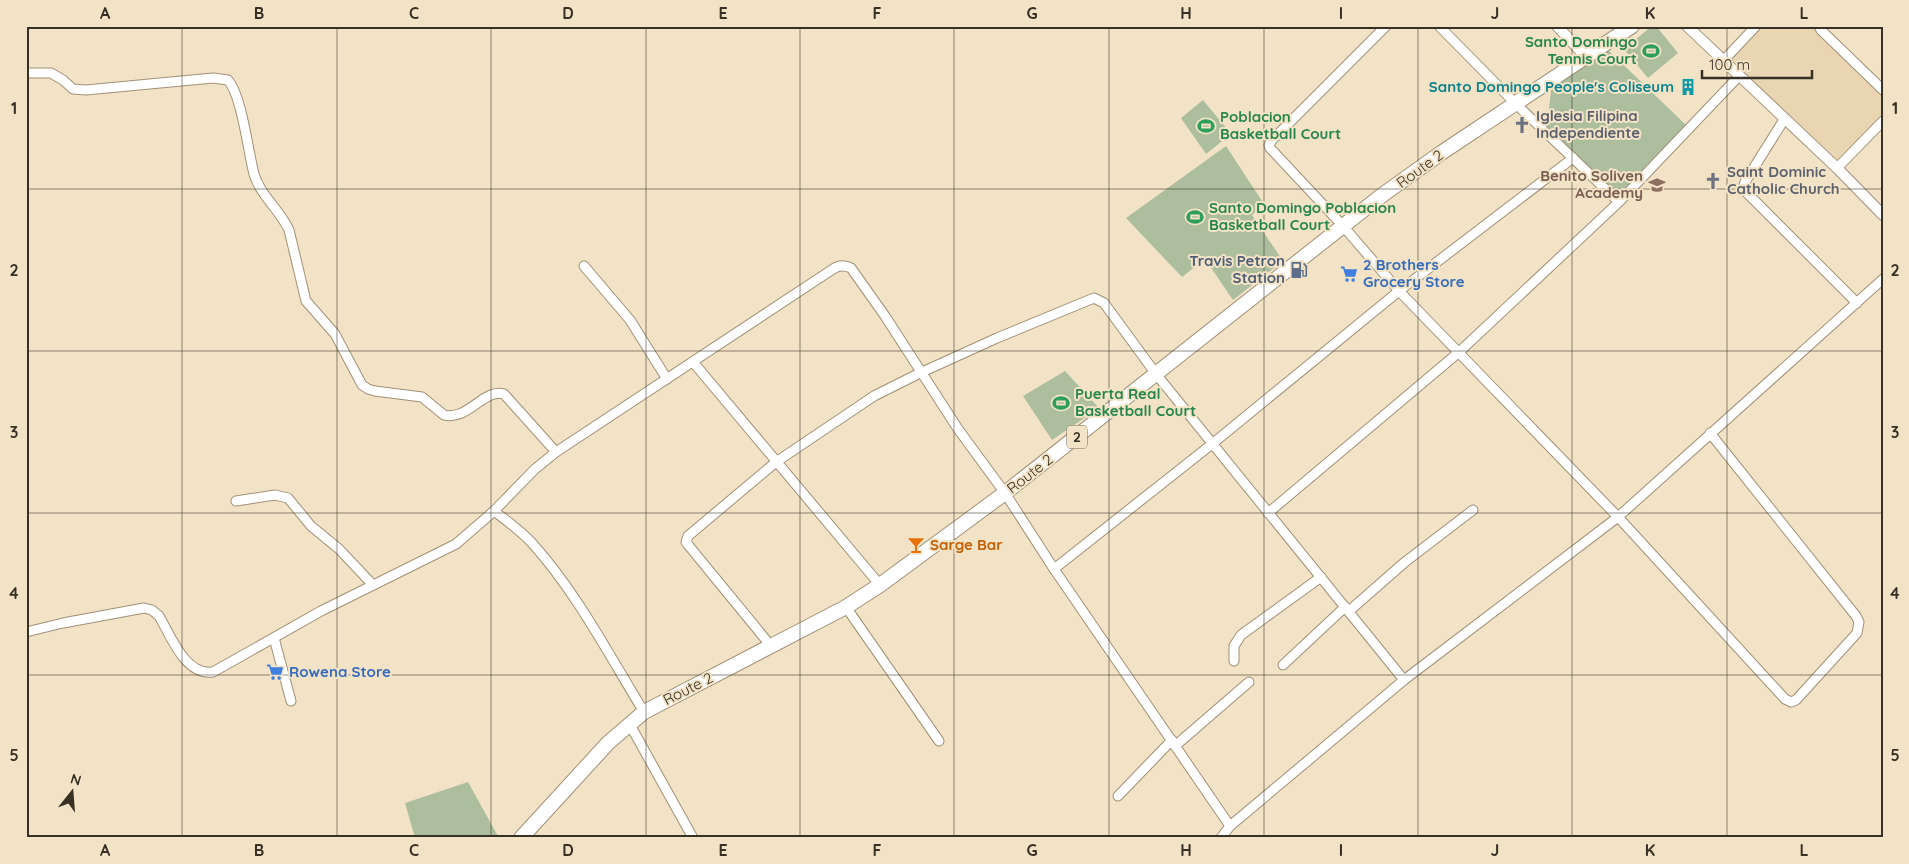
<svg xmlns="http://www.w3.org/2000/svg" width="1909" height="864" font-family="Quicksand,sans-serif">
<rect width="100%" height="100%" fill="#f3e3c6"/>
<!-- built -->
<path fill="#ead5b2" d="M 1762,26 L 1817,26 L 1817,29 L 1883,97 L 1883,116 L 1837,162 L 1731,59 Z"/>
<!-- green -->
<g fill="#acbe9e">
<path d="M 1652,26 L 1656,26 L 1678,53 L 1648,78 L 1624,49 Z"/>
<path d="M 1606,48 L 1687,126 L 1619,198 L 1547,126 L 1552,83 Z"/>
<path d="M 1203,100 L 1231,134 L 1206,154 L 1181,118 Z"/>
<path d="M 1226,146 L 1264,204 L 1252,215 L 1283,261 L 1233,300 L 1205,259 L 1182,277 L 1126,218 Z"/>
<path d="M 1065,371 L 1099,408 L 1052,440 L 1023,396 Z"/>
<path d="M 468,782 L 499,838 L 415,838 L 405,803 Z"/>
</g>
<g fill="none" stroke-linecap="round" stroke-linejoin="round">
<!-- minor casing -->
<g stroke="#a09176" stroke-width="11">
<g id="minor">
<path d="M 1386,26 L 1272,140 L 1269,145 L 1270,148 L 1343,226 L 1399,291 L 1618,517 L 1785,699 L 1791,702 L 1796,700 L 1857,633 L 1859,622 L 1856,616 L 1710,433"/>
<path d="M 1439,26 L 1516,104 L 1619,202"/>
<path d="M 1819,26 L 1821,30 L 1883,90"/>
<path d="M 1724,60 L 1756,26"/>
<path d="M 26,73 L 51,73 L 63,80 L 73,89 L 86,90 L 213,78 L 228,80 C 242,96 248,151 254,174 C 260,195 280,210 289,230 L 306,301 L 335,334 L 362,385 L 368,389 L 375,391 L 422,397 L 444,415 C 468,421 484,388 504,394 L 556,452"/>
<path d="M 1785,118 L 1745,182 L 1743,189 L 1857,303"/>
<path d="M 1837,168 L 1883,121"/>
<path d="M 584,266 L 630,320 L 667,379"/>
<path d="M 693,362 L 880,585"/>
<path d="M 236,501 L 275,495 L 288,498 L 311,526 L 339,549 L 373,585"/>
<path d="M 494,511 C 507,521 521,531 532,543 C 577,593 609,655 644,712"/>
<path d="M 1268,513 L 1458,353 L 1619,202 L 1739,76"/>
<path d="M 1054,569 L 1212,444 L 1399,291 L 1573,158"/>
<path d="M 846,607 L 939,741"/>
<path d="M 1349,611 L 1405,562 L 1473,510"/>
<path d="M 26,632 L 63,623 L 144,608 L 152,610 L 159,616 C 171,636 185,676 213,672 L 321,611 L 456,544 L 494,511 L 535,469 L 556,452 L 833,269 C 839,265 845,265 851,268 L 885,316 L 958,429 L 1005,493 L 1054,569 L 1230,826"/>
<path d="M 274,638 L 291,701"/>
<path d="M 771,646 L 689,546 L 686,542 L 688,536 L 776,462 L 874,396 L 920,373 L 997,338 L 1094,298 L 1104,303 L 1156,374 L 1404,680"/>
<path d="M 1234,661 L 1234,646 L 1241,635 L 1321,577"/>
<path d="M 1283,665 L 1345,607"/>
<path d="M 629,723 L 693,838"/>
<path d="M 1175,746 L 1249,682"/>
<path d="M 1118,796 L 1172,740"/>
<path d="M 1221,838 L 1230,826 L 1404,680 L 1618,517 L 1883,279"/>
</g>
</g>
<!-- tertiary casing -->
<g stroke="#a09176" stroke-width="12">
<g id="tertiary">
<path d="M 1557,26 L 1586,57"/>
<path d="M 1687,26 L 1837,168 L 1883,215"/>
</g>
</g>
<!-- trunk casing -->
<g stroke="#a09176" stroke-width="16">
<path id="trunk" d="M 521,838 L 608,743 L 644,712 L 846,607 L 880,585 L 1005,493 L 1381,196 L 1441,153 L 1632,26"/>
</g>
<!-- minor -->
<use href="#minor" stroke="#fff" stroke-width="9"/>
<!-- tertiary -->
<use href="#tertiary" stroke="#fff" stroke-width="10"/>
<!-- trunk -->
<use href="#trunk" stroke="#fff" stroke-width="14"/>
</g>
<!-- grid -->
<path fill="none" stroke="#373025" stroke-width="1" stroke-opacity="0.55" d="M 182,26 L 182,838M 337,26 L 337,838M 491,26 L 491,838M 646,26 L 646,838M 800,26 L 800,838M 954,26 L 954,838M 1109,26 L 1109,838M 1264,26 L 1264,838M 1418,26 L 1418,838M 1572,26 L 1572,838M 1727,26 L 1727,838M 26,189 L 1883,189M 26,351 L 1883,351M 26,513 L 1883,513M 26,675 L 1883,675"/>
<!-- icons -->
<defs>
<g id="stadium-bare" transform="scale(1.35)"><path d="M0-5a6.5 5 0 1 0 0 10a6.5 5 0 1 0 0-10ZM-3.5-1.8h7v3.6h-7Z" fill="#2e9e5b" stroke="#f3e3c6" stroke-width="2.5" paint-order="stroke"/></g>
<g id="building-bare" transform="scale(1.35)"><path d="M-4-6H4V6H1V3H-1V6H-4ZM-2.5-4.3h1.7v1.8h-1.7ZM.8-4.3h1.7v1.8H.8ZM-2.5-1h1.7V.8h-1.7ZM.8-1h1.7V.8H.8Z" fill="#0f9aa8" stroke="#f3e3c6" stroke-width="2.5" paint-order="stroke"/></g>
<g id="church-bare" transform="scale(1.35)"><path d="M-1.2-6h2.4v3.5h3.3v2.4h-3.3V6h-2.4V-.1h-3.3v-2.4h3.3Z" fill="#6b7280" stroke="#f3e3c6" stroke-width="2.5" paint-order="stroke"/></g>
<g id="school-bare" transform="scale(1.35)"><path d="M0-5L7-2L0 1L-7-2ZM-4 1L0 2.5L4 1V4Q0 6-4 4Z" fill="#8d6e63" stroke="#f3e3c6" stroke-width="2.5" paint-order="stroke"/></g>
<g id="fuel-bare" transform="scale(1.35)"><path d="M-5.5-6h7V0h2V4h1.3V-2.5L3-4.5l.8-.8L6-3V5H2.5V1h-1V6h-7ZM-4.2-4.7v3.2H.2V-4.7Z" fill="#5c6f8a" stroke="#f3e3c6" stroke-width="2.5" paint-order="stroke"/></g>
<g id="supermarket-bare" transform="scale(1.35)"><path d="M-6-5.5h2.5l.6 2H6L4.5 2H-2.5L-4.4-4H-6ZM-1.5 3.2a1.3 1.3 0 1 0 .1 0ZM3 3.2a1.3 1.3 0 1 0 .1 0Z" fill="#3f7fe0" stroke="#f3e3c6" stroke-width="2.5" paint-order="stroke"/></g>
<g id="bar-bare" transform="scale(1.35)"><path d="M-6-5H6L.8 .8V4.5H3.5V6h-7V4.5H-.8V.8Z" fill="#e8710a" stroke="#f3e3c6" stroke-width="2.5" paint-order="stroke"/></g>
</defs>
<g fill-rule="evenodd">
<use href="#stadium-bare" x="1651" y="51"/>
<use href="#building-bare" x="1688" y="87"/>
<use href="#church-bare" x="1522" y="125"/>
<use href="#stadium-bare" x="1206" y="126"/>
<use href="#church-bare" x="1713" y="181"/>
<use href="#school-bare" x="1657" y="185"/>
<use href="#stadium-bare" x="1195" y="217"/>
<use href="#fuel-bare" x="1299" y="270"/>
<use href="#supermarket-bare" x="1349" y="274"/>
<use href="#stadium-bare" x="1061" y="403"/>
<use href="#bar-bare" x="916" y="545"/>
<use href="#supermarket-bare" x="275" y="672"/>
</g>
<g text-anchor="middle" stroke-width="4" stroke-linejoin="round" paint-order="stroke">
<!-- shield labels -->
<rect fill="#f3e3c6" stroke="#6f6655" stroke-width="1" x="1067" y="425.5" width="20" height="23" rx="4"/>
<g font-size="14" font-weight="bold" fill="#373025">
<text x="1077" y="442">2</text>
</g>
<!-- leisure labels -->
<g font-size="15" font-weight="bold" fill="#27864d" stroke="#f3e3c6" text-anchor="start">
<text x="1637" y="47" text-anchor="end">Santo Domingo<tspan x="1637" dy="17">Tennis Court</tspan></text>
<text x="1220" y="122">Poblacion<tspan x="1220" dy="17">Basketball Court</tspan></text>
<text x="1209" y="213">Santo Domingo Poblacion<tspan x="1209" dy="17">Basketball Court</tspan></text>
<text x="1075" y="399">Puerta Real<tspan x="1075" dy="17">Basketball Court</tspan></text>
</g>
<!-- culture labels -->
<g font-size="15" font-weight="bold" fill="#0d838f" stroke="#f3e3c6" text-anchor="end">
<text x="1674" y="92">Santo Domingo People's Coliseum</text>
</g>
<!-- worship labels -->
<g font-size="15" font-weight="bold" fill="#5b616d" stroke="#f3e3c6" text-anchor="start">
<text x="1536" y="121">Iglesia Filipina<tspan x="1536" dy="17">Independiente</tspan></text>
<text x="1727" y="177">Saint Dominic<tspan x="1727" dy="17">Catholic Church</tspan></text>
</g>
<!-- street labels -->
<g font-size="15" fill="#373025" stroke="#f3e3c6">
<text transform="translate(1420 169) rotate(-36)" y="5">Route 2</text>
<text transform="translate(1030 474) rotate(-38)" y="5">Route 2</text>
<text transform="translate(688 689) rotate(-27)" y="5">Route 2</text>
</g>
<!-- education labels -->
<g font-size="15" font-weight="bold" fill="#785e54" stroke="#f3e3c6" text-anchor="end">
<text x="1643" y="181">Benito Soliven<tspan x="1643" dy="17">Academy</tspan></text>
</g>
<!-- service labels -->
<g font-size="15" font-weight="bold" fill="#4e5e75" stroke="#f3e3c6" text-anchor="end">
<text x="1285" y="266">Travis Petron<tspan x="1285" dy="17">Station</tspan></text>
</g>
<!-- shop labels -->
<g font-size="15" font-weight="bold" fill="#366cbe" stroke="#f3e3c6" text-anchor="start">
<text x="1363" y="270">2 Brothers<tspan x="1363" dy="17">Grocery Store</tspan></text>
<text x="289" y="677">Rowena Store</text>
</g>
<!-- food labels -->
<g font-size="15" font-weight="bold" fill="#c56008" stroke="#f3e3c6" text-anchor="start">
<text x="930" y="550">Sarge Bar</text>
</g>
</g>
<!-- border -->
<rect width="1909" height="864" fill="none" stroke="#f3e3c6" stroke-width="55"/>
<!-- north arrow -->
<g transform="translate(72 792) rotate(17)" stroke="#f3e3c6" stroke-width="4" paint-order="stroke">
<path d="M0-4L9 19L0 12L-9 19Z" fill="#373025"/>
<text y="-8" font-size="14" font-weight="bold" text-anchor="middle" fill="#373025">N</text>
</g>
<!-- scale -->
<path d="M1702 70v8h110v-8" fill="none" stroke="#373025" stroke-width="2.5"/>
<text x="1709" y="70" font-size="15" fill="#373025" stroke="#f3e3c6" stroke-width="4" paint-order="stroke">100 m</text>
<rect x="28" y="28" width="1854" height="808" fill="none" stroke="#373025" stroke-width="2"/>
<g font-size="16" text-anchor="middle" font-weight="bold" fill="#373025">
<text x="105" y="19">A</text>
<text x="259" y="19">B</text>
<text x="414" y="19">C</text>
<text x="568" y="19">D</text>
<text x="723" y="19">E</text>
<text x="877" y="19">F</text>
<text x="1032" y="19">G</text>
<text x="1186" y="19">H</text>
<text x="1341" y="19">I</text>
<text x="1495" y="19">J</text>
<text x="1650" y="19">K</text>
<text x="1804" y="19">L</text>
<text x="14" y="114">1</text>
<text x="1895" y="114">1</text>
<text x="14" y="276">2</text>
<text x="1895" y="276">2</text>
<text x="14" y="438">3</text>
<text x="1895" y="438">3</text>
<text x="14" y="599">4</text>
<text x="1895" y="599">4</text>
<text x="14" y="761">5</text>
<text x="1895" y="761">5</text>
<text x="105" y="856">A</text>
<text x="259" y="856">B</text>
<text x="414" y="856">C</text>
<text x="568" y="856">D</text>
<text x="723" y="856">E</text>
<text x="877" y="856">F</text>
<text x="1032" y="856">G</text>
<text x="1186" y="856">H</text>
<text x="1341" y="856">I</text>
<text x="1495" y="856">J</text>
<text x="1650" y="856">K</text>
<text x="1804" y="856">L</text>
</g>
</svg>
